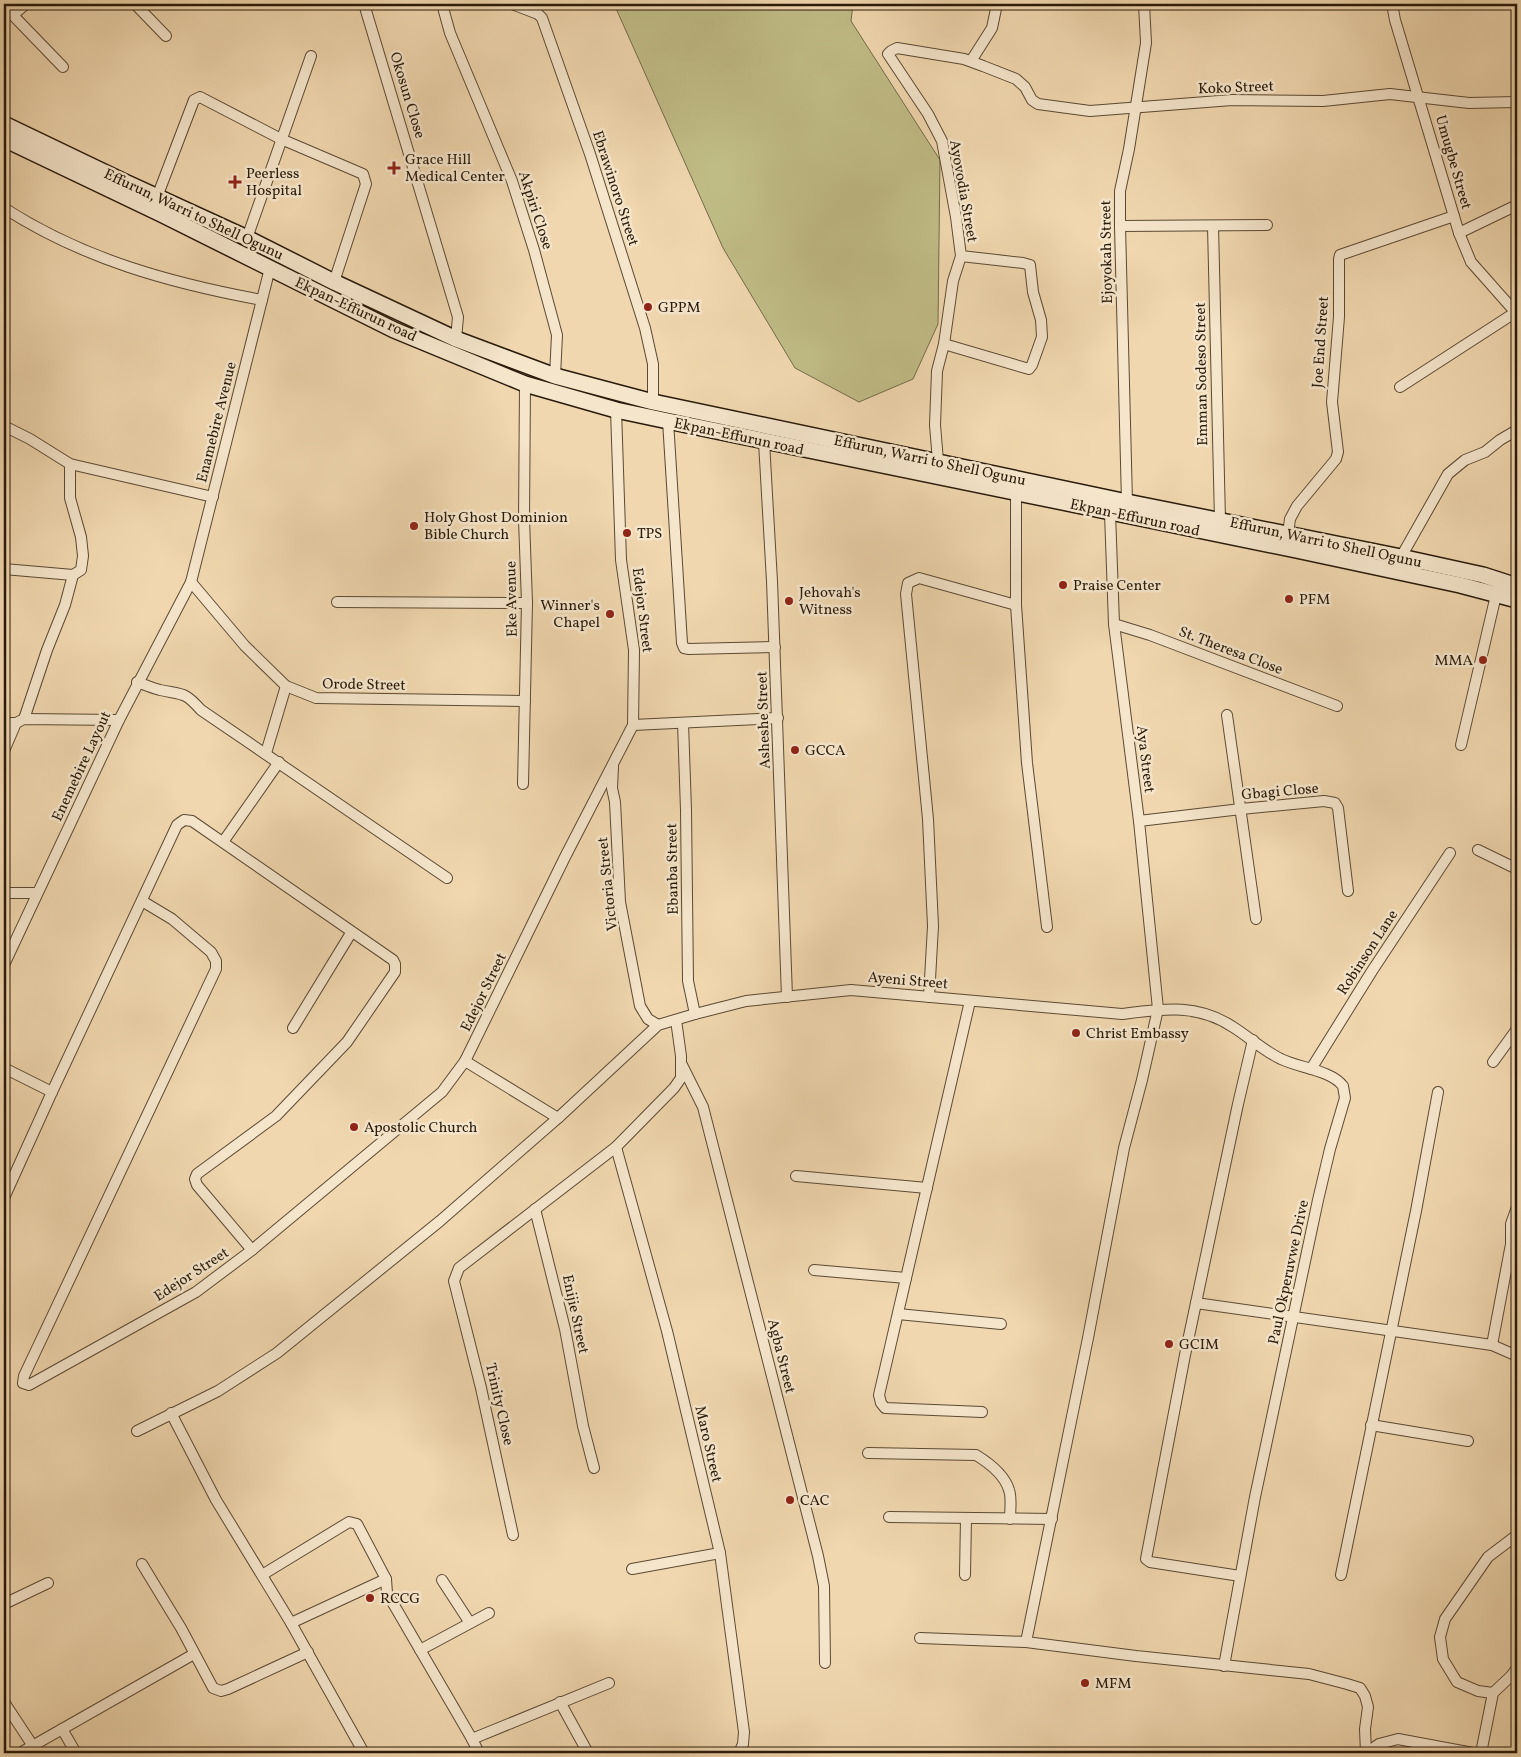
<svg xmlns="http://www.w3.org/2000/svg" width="1521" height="1757" font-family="Vollkorn,serif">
<rect width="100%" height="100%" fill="#f0d7af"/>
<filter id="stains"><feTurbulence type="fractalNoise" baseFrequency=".004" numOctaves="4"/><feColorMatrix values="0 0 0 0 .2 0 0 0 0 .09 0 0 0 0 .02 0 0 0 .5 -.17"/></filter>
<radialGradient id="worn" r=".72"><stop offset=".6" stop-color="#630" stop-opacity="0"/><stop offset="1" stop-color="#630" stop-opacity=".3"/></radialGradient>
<!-- green -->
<path fill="#c0bc86" stroke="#746b48" d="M 614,4 L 853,4 L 851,21 L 940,160 L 938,324 L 913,379 L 859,402 L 795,368 L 723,248 Z"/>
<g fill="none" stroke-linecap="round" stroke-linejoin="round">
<!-- minor casing -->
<g stroke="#5b4933" stroke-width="12">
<g id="minor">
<path d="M 135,4 L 166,36"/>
<path d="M 364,4 L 458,317 L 456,339"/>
<path d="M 442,4 L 450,33 L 512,181 L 534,250 L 557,335 L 555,376"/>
<path d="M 512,4 L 538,14 L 542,18 L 590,154 L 645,328 L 653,364 L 653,402"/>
<path d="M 1392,4 L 1395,20 L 1459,233 L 1471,262 L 1517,314"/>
<path d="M 4,6 L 63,67"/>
<path d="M 13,15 L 26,4"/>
<path d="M 971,61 L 992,28 L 997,4"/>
<path d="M 157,197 L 194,100 L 200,97 L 281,139 L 363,174 L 366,184 L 334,282"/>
<path d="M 4,208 C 83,259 170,283 262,300"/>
<path d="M 1120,226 L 1267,225"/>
<path d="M 1213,226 L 1220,520 L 1218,526"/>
<path d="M 1459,233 L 1517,205"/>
<path d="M 247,238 L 311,56"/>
<path d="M 944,344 L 1029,369 L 1032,365 L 1042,337 L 1041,320 L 1033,292 L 1030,265 L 1023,263 L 961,256"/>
<path d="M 1400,387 L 1516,312"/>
<path d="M 668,421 L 682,643 L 684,648 L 689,649 L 775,647"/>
<path d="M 4,426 L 30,439 L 70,464 L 213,497"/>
<path d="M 764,442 L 772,581 L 787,997"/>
<path d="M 938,461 L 935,425 L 937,371 L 944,344 L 953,281 L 961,256 L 956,217 L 942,141 L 928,114 L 888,54 L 891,51 L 897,48 L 964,59 L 983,66 L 1016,79 L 1025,87 L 1032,100 L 1038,104 L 1090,111 L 1232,100 L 1323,101 L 1390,94 L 1469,103 L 1517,102"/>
<path d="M 1016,492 L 1016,605 L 1027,763 L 1047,927"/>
<path d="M 1127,502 L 1120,226 L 1120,191 L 1129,149 L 1146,43 L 1144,4"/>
<path d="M 1110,513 L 1114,624 L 1139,821 L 1158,1009 L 1142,1080 L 1124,1148 L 1088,1338 L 1026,1642 L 1136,1656 L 1309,1674 L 1347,1684 L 1360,1688 L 1365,1696 L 1368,1707 L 1365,1729 L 1366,1753"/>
<path d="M 1288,534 L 1290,519 L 1297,506 L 1336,459 L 1338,452 L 1332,402 L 1339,317 L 1339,259 L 1340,255 L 1454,216"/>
<path d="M 1401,557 L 1448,474 L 1465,460 L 1485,452 L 1500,440 L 1517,430"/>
<path d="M 4,569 L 73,575"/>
<path d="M 191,582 L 245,646 L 286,686 L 316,698 L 525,701"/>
<path d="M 337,602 L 527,603"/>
<path d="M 1114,624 L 1150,635 L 1337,706"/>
<path d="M 137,682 C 145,685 152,688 160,690 C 183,695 184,691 201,710 L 447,878"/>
<path d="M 1227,715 L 1256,919"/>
<path d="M 24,719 L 47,650 L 65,605 L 73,575 L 81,570 L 83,556 L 81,537 L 70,498 L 70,464"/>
<path d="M 4,723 L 16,723 L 24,719 L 119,720"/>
<path d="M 683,723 L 686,810 L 688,981 L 695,1014"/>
<path d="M 633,725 L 778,718"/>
<path d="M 1461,745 L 1496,595"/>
<path d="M 4,751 L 16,723"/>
<path d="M 266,753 L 286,686"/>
<path d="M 613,767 L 612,788 L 615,802 L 620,902 L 640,1006 L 648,1019 L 658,1025"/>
<path d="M 523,784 L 527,603 L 524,519 L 525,384"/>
<path d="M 1139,821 L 1241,809 L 1324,801 L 1335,803 L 1338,808 L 1348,891"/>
<path d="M 223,842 L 279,762"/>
<path d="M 1478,850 L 1517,869"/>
<path d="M 4,893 L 37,893"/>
<path d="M 142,901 L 172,919 L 211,952 L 216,961 L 216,969 L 24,1376 L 23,1383 L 29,1385 L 196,1292 L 252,1250 L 442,1092 L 465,1061 L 565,857 L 633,725 L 634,650 L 621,560 L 616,410"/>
<path d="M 4,965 L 119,720 L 191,582 L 270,268"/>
<path d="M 929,997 L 933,926 L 928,819 L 906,594 L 908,583 L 919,578 L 1016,605"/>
<path d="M 970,1001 L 879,1395 L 881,1403 L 885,1408 L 982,1412"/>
<path d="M 293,1028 L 351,933"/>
<path d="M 465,1061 L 558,1118"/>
<path d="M 1493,1062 L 1517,1029"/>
<path d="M 682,1065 L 703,1107 L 818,1556 L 824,1586 L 825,1663"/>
<path d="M 4,1068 L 52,1092"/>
<path d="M 1311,1069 L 1372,971 L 1450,853"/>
<path d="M 616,1147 L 667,1331 L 720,1553 L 744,1732 L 743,1744 L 739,1753"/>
<path d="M 796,1176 L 927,1188"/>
<path d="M 4,1198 L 52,1092 L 177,825 L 184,820 L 192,821 L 393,960 L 395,964 L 395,972 L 347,1042 L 276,1116 L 197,1174 L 195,1179 L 197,1185 L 252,1250"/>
<path d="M 535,1209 L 565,1329 L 583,1426 L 594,1468"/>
<path d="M 1516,1246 L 1511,1244 L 1511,1224 L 1517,1207"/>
<path d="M 814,1270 L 906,1278"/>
<path d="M 1196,1303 L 1492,1345 L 1517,1356"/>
<path d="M 898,1314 L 1001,1324"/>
<path d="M 1492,1345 L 1511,1244"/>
<path d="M 171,1413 L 216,1500 L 291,1623 L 364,1753"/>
<path d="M 1371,1425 L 1468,1441"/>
<path d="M 137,1431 L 218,1391 L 277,1353 L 440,1221 L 558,1118 L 658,1025 L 695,1014 L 746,1001 L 851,990 L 1122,1014 C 1162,1009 1197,1003 1233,1027 C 1249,1037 1264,1051 1281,1059 C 1299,1068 1331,1070 1343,1086 L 1345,1098 L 1330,1149 L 1318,1200 L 1255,1497 L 1224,1666"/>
<path d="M 868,1453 L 976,1455 C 989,1463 1005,1476 1009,1490 C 1012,1498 1010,1510 1010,1519"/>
<path d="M 889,1517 L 1052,1519"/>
<path d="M 513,1535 L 481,1388 L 454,1281 L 459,1268 L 616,1147 L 674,1088 L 681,1078 L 681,1056 L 676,1020"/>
<path d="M 142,1564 L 181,1628 L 213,1688 L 221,1691 L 228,1689 L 308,1652"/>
<path d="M 632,1569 L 720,1553"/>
<path d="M 262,1575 L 349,1522 L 357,1524 L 386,1579 L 387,1593 L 472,1739 L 609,1683"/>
<path d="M 965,1575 L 966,1518"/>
<path d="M 1341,1575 L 1416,1211 L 1438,1092"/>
<path d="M 1240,1576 L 1150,1562 L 1146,1559 L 1185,1355 L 1238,1104 L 1253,1040"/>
<path d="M 442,1580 L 470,1623"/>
<path d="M 4,1604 L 48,1583"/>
<path d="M 291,1623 L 386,1579"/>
<path d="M 920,1638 L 1026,1642"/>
<path d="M 420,1650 L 489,1613"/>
<path d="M 1493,1693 L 1478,1691 L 1457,1682 L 1443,1659 L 1440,1637 L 1445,1619 L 1488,1557 L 1517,1535"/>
<path d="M 4,1702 L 33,1746"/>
<path d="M 560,1702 L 588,1753"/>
<path d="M 62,1729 L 76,1753"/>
<path d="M 472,1739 L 479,1753"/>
<path d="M 20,1753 L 194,1654"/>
<path d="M 1366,1753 L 1379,1744 L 1398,1739 L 1473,1753"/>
<path d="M 1481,1753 L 1493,1693 L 1511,1676 L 1517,1668"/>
</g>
</g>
<!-- secondary casing -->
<g stroke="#291a0a" stroke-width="18">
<g id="secondary">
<path d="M 4,124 L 125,182 L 247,238 L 334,282 L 456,339 L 555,376 L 653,402 L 1127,502 L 1401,557 L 1483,575 L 1517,586"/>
<path d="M 4,139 L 161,214 L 394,330 L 525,384 L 616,410 L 668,421 L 1296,550 L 1460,585 L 1517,600"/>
</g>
</g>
<!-- minor -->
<use href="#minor" stroke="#f5e5cb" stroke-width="10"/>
<!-- secondary -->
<use href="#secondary" stroke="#f5e5cb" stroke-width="15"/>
</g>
<!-- markers -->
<g fill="#8f2418" stroke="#f5e5cb" stroke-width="2">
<path d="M391.5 160.5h5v5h5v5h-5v5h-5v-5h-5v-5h5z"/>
<path d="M232.5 174.5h5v5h5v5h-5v5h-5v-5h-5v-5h5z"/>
<circle cx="648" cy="307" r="5"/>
<circle cx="414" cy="526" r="5"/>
<circle cx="627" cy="533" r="5"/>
<circle cx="1063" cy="585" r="5"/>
<circle cx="1289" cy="599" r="5"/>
<circle cx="789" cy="601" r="5"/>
<circle cx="610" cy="614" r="5"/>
<circle cx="1483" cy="660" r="5"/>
<circle cx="795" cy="750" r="5"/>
<circle cx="1076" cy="1033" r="5"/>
<circle cx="354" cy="1127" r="5"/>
<circle cx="1169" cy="1344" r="5"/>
<circle cx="790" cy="1500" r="5"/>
<circle cx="370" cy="1598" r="5"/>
<circle cx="1085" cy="1683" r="5"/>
</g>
<g text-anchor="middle" stroke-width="5" stroke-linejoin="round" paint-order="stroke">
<!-- street labels -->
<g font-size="15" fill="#291a0a" stroke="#f5e5cb">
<text transform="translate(1236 87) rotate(-2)" y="5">Koko Street</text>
<text transform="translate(408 95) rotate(73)" y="5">Okosun Close</text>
<text transform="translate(1454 162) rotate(74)" y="5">Umugbe Street</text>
<text transform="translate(616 188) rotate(72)" y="5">Ebrawinoro Street</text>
<text transform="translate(964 191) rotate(80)" y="5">Ayovodia Street</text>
<text transform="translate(536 210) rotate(72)" y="5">Akpiri Close</text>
<text transform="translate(194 214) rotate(25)" y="5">Effurun, Warri to Shell Ogunu</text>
<text transform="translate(1106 252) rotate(-91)" y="5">Ejoyokah Street</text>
<text transform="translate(356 309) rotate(25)" y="5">Ekpan-Effurun road</text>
<text transform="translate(1320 342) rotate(-86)" y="5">Joe End Street</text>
<text transform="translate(1201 374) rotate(-91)" y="5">Emman Sodeso Street</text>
<text transform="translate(216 422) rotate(-76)" y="5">Enamebire Avenue</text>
<text transform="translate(739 436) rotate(12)" y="5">Ekpan-Effurun road</text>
<text transform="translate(930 460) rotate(12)" y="5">Effurun, Warri to Shell Ogunu</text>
<text transform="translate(1135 517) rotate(12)" y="5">Ekpan-Effurun road</text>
<text transform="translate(1326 542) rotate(12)" y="5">Effurun, Warri to Shell Ogunu</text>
<text transform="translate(511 599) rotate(-91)" y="5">Eke Avenue</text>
<text transform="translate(643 610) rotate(83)" y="5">Edejor Street</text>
<text transform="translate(1231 650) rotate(21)" y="5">St. Theresa Close</text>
<text transform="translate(364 684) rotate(1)" y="5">Orode Street</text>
<text transform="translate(763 720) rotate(-92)" y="5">Asheshe Street</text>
<text transform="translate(1146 759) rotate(83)" y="5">Aya Street</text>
<text transform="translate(81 766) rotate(-65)" y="5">Enemebire Layout</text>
<text transform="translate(1280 791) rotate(-5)" y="5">Gbagi Close</text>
<text transform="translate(672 869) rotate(-91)" y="5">Ebanba Street</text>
<text transform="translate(607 884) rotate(-96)" y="5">Victoria Street</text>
<text transform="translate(1367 952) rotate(-57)" y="5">Robinson Lane</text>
<text transform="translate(908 980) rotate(5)" y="5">Ayeni Street</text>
<text transform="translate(483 992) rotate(-64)" y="5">Edejor Street</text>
<text transform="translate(1288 1272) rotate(-78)" y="5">Paul Okperuvwe Drive</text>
<text transform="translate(191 1274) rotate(-33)" y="5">Edejor Street</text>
<text transform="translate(576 1314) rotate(78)" y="5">Enijie Street</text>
<text transform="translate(782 1356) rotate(76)" y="5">Agba Street</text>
<text transform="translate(500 1404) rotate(77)" y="5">Trinity Close</text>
<text transform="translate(709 1444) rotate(77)" y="5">Maro Street</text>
</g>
<!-- poi labels -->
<g font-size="15" fill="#291a0a" stroke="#f5e5cb" text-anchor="start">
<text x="405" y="164">Grace Hill<tspan x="405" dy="17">Medical Center</tspan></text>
<text x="246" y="178">Peerless<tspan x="246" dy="17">Hospital</tspan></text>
<text x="658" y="312">GPPM</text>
<text x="424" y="522">Holy Ghost Dominion<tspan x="424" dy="17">Bible Church</tspan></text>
<text x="637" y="538">TPS</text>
<text x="1073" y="590">Praise Center</text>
<text x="799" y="597">Jehovah's<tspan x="799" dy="17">Witness</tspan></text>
<text x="1299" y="604">PFM</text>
<text x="600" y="610" text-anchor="end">Winner's<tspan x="600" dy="17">Chapel</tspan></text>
<text x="1473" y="665" text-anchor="end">MMA</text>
<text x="805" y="755">GCCA</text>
<text x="1086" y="1038">Christ Embassy</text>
<text x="364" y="1132">Apostolic Church</text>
<text x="1179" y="1349">GCIM</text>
<text x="800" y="1505">CAC</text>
<text x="380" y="1603">RCCG</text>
<text x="1095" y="1688">MFM</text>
</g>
</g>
<!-- margin -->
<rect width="1521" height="1757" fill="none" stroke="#f0d7af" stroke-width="20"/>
<rect x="5" y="5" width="1511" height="1747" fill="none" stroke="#291a0a" stroke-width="2.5"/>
<rect x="10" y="10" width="1501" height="1737" fill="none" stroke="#291a0a"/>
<rect width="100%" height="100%" filter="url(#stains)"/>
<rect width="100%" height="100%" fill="url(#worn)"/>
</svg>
